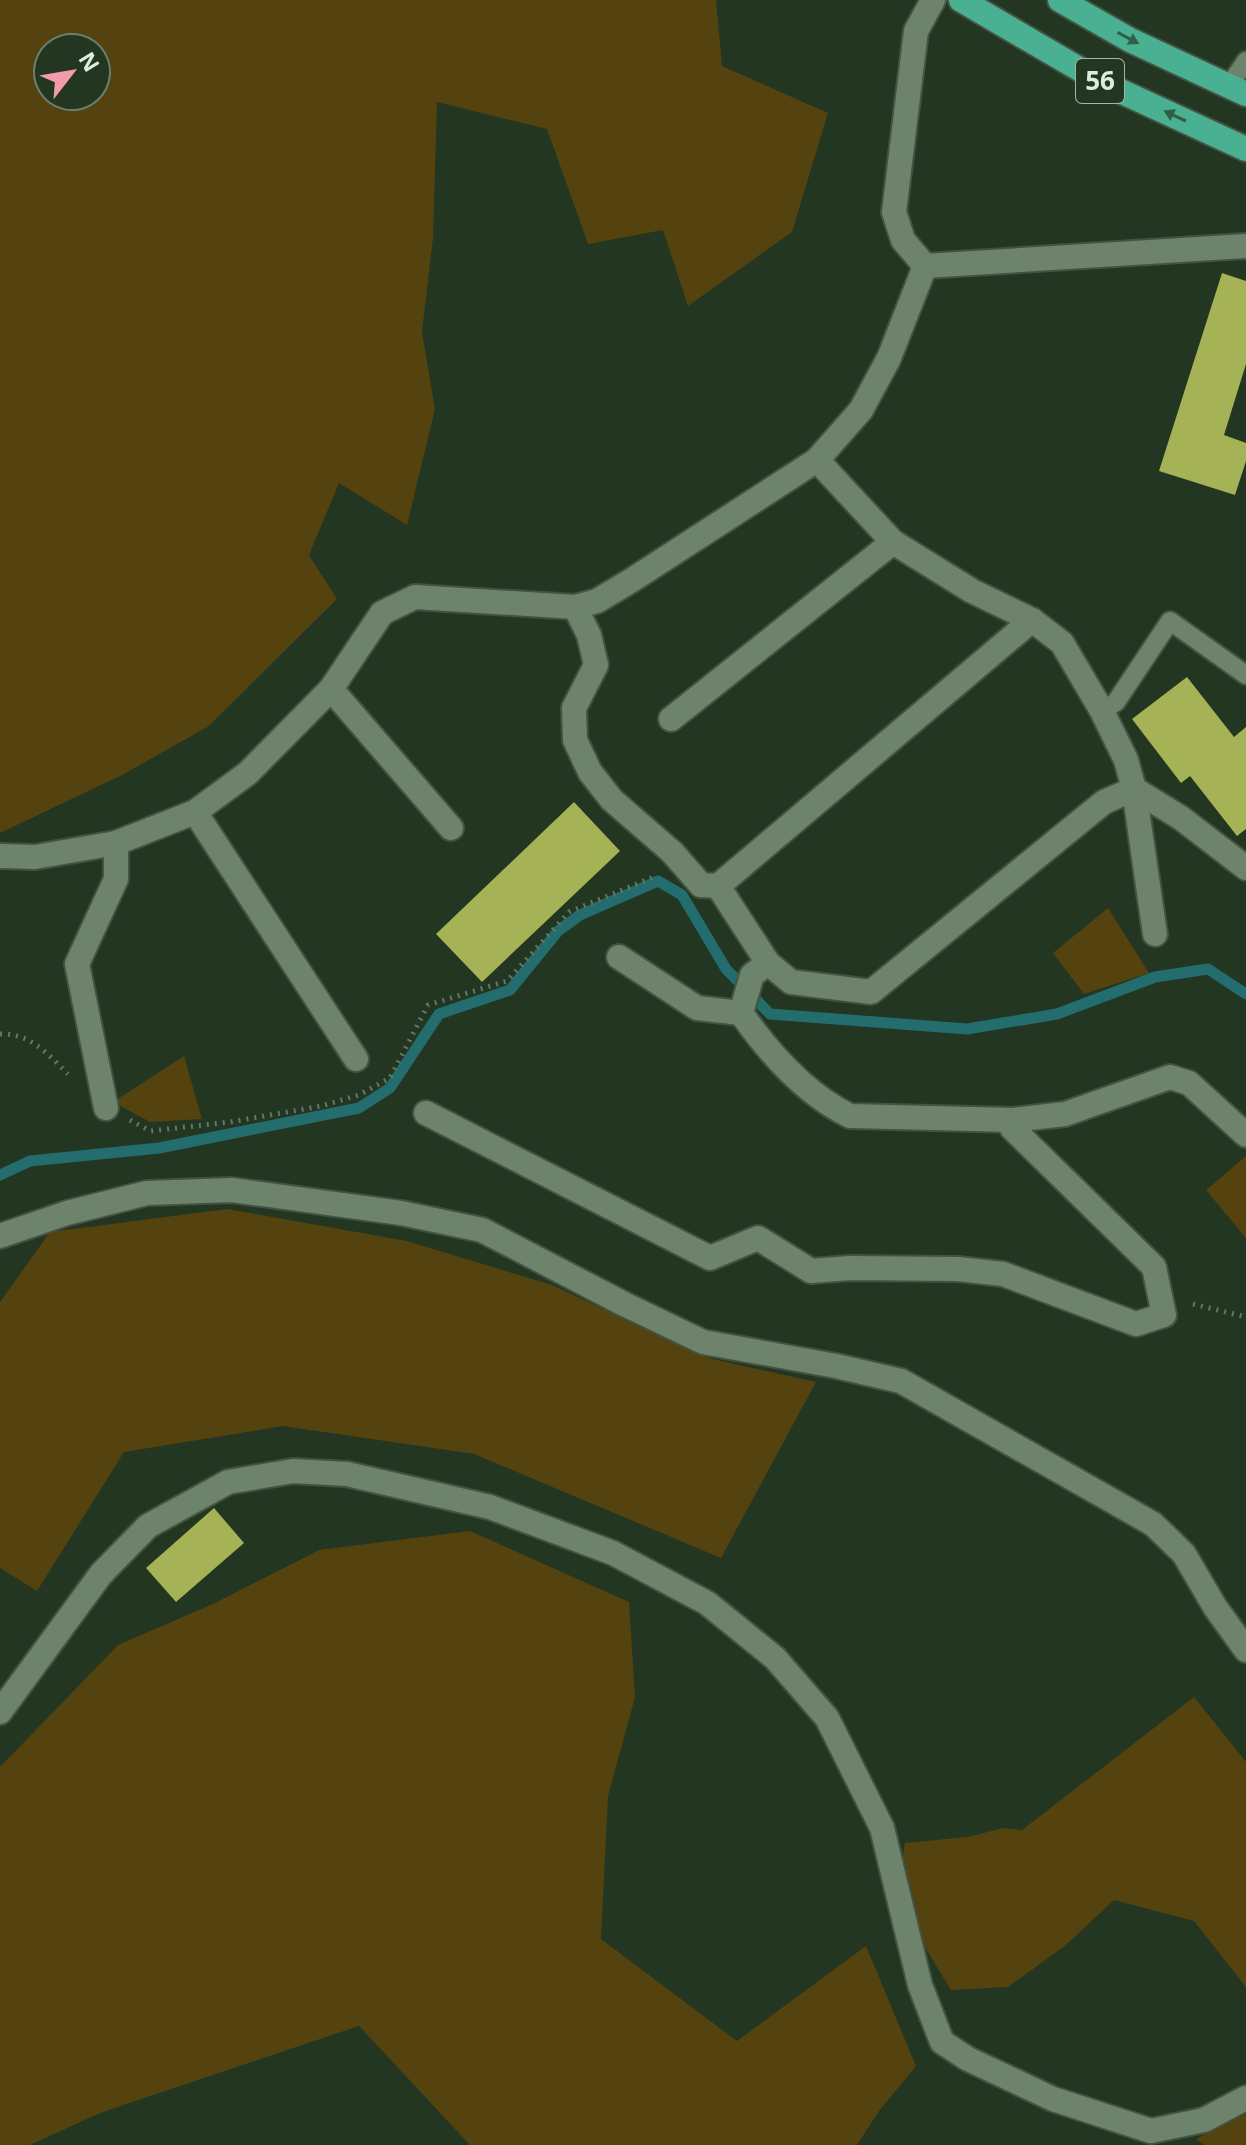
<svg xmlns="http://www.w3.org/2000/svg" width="1246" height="2145" font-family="'Noto Sans',sans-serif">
<rect width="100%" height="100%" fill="#233621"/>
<!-- green -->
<g fill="#54420f" fill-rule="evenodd">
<path d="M 0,0 L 716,0 L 722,66 L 828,113 L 792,232 L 688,306 L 663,230 L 588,244 L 547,129 L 437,102 L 433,238 L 422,332 L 435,409 L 407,525 L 339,483 L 309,555 L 337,599 L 209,726 L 122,775 L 0,833 ZM 48,48 L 96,48 L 96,96 L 48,96 Z"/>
<path d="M 1108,908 L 1149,973 L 1084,994 L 1053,953 Z"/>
<path d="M 184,1056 L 202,1119 L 150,1122 L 113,1102 Z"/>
<path d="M 1246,1156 L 1246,1238 L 1206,1190 Z"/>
<path d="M 227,1209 L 407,1241 L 552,1285 L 708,1358 L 816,1382 L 721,1558 L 474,1454 L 283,1426 L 124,1452 L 37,1591 L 0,1568 L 0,1302 L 50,1232 Z"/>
<path d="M 470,1531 L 629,1602 L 635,1697 L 608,1796 L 601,1939 L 737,2041 L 866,1946 L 916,2066 L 879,2111 L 857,2145 L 470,2145 L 359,2026 L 100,2113 L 30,2145 L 0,2145 L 0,1767 L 118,1645 L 215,1603 L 319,1550 Z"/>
<path d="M 1194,1697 L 1246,1762 L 1246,1987 L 1194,1921 L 1114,1900 L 1066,1945 L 1008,1987 L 951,1990 L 926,1949 L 901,1867 L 905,1843 L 968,1837 L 1003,1828 L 1022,1830 Z"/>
<path d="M 1246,2114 L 1246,2145 L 1204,2145 L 1196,2139 Z"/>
</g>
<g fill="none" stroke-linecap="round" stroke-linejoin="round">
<!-- stream -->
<path stroke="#236d6f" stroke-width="11" d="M 0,1175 L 30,1161 L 159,1148 L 359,1108 L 390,1088 L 439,1014 L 510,990 L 558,931 L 580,915 L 658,881 L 682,895 L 726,969 L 770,1014 L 967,1029 L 1057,1014 L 1155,977 L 1208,969 L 1246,994"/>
</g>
<!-- building -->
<g fill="#a5b256">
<path d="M 1222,273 L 1246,281 L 1246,364 L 1224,435 L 1246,443 L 1246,461 L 1235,495 L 1159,471 Z"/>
<path d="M 1187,677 L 1234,737 L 1246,727 L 1246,829 L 1237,836 L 1190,776 L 1181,783 L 1132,719 Z"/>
<path d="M 574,802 L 620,851 L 482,982 L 436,934 Z"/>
<path d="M 214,1508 L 244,1543 L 176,1602 L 146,1568 Z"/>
</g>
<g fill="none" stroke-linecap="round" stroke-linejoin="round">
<!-- lane casing -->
<g stroke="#425341" stroke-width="22">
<g id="lane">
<path d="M 1229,86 L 1246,61"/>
<path d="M 1102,711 L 1116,702 L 1170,621 L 1246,675"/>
</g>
</g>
<!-- street casing -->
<g stroke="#425341" stroke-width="28">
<g id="street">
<path d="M 925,266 L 1246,246"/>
<path d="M 925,266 L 903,240 L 894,212 L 916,31 L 933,0"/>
<path d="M 817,460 L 893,542 L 972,591 L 1032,620 L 1062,643 L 1102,711 L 1126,760 L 1134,789 L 1181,818 L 1246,868"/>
<path d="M 575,607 L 589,635 L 596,665 L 574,708 L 575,740 L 590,772 L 612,800 L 672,852 L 701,885 L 718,886"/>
<path d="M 1032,620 L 718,886 L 768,963 L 791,982 L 871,992 L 1104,802 L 1134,789 L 1155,934"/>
<path d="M 331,689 L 451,828"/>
<path d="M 671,719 L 893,542"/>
<path d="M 195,812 L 356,1059"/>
<path d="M 0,856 L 35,857 L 116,843 L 195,812 L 248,773 L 331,689 L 382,613 L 415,597 L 575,607 L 597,601 L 632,580 L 817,460 L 861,410 L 889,358 L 925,266"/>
<path d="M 619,957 L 697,1008 L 741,1013"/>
<path d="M 106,1108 L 77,964 L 116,879 L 116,843"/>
<path d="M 426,1113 L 710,1258 L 758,1238 L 811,1271 L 850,1268 L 958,1269 L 1003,1274 L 1136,1324 L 1164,1315 L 1154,1267 L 1012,1128 L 1013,1120 L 850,1116 C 805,1094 769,1053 741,1013 L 752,975 L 768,963"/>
<path d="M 1013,1120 L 1065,1114 L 1170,1077 L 1189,1083 L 1246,1135"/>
<path d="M 0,1236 L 67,1213 L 147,1193 L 232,1190 L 401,1213 L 482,1230 L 624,1304 L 703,1342 L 836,1366 L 901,1381 L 1153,1524 L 1184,1554 L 1215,1607 L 1246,1650"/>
<path d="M 0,1712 L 101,1574 L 148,1526 L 228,1482 L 293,1471 L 347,1474 L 490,1507 L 613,1553 L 707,1603 L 775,1658 L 827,1718 L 882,1828 L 920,1985 L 942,2042 L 968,2059 L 1053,2099 L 1151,2131 L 1204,2120 L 1246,2098"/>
</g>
</g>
<!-- highway casing -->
<g stroke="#425341" stroke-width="28">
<g id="highway">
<path d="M 961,0 L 1105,84 L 1246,149"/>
<path d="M 1060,0 L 1130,40 L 1246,94"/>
</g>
</g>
<!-- path -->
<g stroke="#657663" stroke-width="5" stroke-dasharray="2 6" stroke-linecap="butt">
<path d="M 0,1034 C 30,1033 48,1054 68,1074"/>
<path d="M 130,1120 L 150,1131 L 230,1122 L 321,1106 L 359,1095 L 390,1078 L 428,1005 L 507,981 L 569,912 L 656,876"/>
<path d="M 1193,1304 L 1246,1317"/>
</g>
<!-- lane -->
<use href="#lane" stroke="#6d836b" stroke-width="18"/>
<!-- street -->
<use href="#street" stroke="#6d836b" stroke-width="24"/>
<!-- highway -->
<use href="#highway" stroke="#49b091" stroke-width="24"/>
</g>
<!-- one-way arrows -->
<defs><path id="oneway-solid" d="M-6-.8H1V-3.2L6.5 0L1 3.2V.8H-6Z" transform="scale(2)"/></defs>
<g fill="#306148">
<use href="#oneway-solid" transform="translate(1128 38) rotate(28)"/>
<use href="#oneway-solid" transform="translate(1175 116) rotate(-155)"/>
</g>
<g text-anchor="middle" stroke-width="8" stroke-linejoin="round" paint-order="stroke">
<!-- shield labels -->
<rect fill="#233621" stroke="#a6b5a5" stroke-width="2" x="1076" y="59" width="48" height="44" rx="6"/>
<g font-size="26" font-weight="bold" fill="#deebdd">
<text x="1100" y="90">56</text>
</g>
</g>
<!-- north arrow -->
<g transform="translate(72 72) rotate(59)"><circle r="38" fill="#233621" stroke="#6e7e6c" stroke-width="2"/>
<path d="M0-6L14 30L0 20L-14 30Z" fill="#f39aab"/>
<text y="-12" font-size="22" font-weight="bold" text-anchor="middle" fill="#deebdd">N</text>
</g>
</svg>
